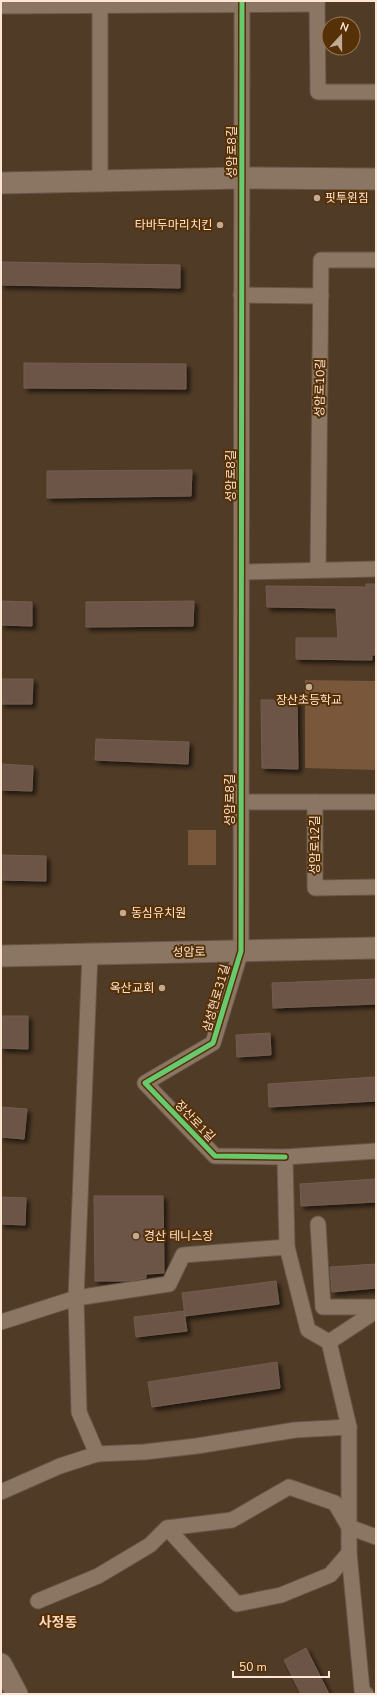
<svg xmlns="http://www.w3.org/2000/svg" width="377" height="1695" font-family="'Nunito Sans','Noto Sans KR',sans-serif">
<defs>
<filter id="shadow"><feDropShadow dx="3.5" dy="3.5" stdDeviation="2" flood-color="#0009"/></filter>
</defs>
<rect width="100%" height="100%" fill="#503b26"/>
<!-- green -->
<g fill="#79573a">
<path d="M 305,680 L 376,681 L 376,770 L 305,768 Z"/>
<rect x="188" y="830" width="28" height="35"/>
</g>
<!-- building -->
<g fill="#6c5546" stroke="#735d4e" filter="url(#shadow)">
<path d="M 1,262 L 180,265 L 180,288 L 1,285 Z"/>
<path d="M 24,363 L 186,364 L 186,389 L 24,388 Z"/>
<path d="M 192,470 L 191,496 L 47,498 L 47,471 Z"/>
<path d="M 366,584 L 376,584 L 376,655 L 372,655 L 372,660 L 296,659 L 296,638 L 338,638 L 336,608 L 267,607 L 266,586 L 366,587 Z"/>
<path d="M 1,601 L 32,602 L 32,626 L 1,625 Z"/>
<path d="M 194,601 L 193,626 L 86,627 L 86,602 Z"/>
<path d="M 1,679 L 33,679 L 32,704 L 1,704 Z"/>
<path d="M 261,700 L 297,700 L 298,769 L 262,768 Z"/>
<path d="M 96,739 L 189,742 L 188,764 L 95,760 Z"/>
<path d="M 1,764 L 33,766 L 32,791 L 1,790 Z"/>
<path d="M 1,855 L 46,856 L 46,881 L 1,880 Z"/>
<path d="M 376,979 L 376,1004 L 273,1008 L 272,983 Z"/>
<path d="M 1,1016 L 28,1016 L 28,1049 L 1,1048 Z"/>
<path d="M 270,1033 L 271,1055 L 237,1057 L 236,1035 Z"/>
<path d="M 376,1077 L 376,1101 L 269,1107 L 268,1084 Z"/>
<path d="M 1,1107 L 27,1109 L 24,1139 L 1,1137 Z"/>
<path d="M 376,1179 L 376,1202 L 301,1206 L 300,1184 Z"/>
<path d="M 94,1196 L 163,1196 L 164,1273 L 146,1274 L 146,1278 L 130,1281 L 95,1281 Z"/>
<path d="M 1,1197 L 26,1198 L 25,1225 L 1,1224 Z"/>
<path d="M 376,1264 L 376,1288 L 332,1292 L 330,1267 Z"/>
<path d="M 276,1281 L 279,1304 L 185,1316 L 182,1293 Z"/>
<path d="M 184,1311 L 187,1331 L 136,1337 L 134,1317 Z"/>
<path d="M 277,1362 L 280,1388 L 152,1407 L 148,1382 Z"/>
<path d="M 306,1648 L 329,1694 L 301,1694 L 284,1660 Z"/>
</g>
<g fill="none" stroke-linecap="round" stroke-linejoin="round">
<!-- street casing -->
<g stroke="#675747" stroke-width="17">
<g id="street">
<path d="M 242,1 L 241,951 L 213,1043 L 145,1083 L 215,1156 L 285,1157"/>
<path d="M 317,1 L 318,92 L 376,92"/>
<path d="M 1,6 L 317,4"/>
<path d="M 100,181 L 100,1"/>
<path d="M 241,295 L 321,296"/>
<path d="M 318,570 L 321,260 L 376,260"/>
<path d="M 242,572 L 376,569"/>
<path d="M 240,802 L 376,802"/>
<path d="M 315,802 L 315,888 L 376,887"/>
<path d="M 90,954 L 76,1298 L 79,1412 L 97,1454"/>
<path d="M 318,1224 L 323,1307 L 376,1307"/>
<path d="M 1,1322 L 76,1298 L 169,1284 L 183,1255 L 287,1247"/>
<path d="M 329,1342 L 376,1311"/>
<path d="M 1,1492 L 60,1466 L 97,1454 L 144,1452 L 197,1446 L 295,1430 L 349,1427"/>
<path d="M 167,1528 L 237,1604 L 281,1595 L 330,1575 L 349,1553"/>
<path d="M 38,1601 L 98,1576 L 150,1545 L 167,1528 L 232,1520 L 289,1487 L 335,1503 L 349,1527 L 376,1537"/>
<path d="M 366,1694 L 362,1690 L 349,1553 L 349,1427 L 329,1342 L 308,1330 L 287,1247 L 285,1157 L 376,1151"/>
</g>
</g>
<!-- secondary casing -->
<g stroke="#675747" stroke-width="23">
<g id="secondary">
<path d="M 1,183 L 242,178 L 376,179"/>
<path d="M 1,956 L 376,948"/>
<path d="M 1,1664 L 17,1694"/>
</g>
</g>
<!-- street -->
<use href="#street" stroke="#8a7663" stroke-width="15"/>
<!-- secondary -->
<use href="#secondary" stroke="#8a7663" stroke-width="21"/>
<!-- cycleway casing -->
<g stroke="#563007" stroke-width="8">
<path id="cycleway" d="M 242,1 L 241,951 L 213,1043 L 145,1083 L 215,1156 L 285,1157"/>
</g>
<!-- cycleway -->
<use href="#cycleway" stroke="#67ca6e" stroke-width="5"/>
</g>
<!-- markers -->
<g fill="#c1aa96" stroke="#563007" stroke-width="1.5">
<circle cx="317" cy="198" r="4"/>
<circle cx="220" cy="225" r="4"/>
<circle cx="309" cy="687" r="4"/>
<circle cx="123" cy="913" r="4"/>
<circle cx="162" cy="988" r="4"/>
<circle cx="136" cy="1236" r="4"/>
</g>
<g text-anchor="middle" stroke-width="4" stroke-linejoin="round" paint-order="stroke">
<!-- street labels -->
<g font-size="12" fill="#fee6d2" stroke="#563007">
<text transform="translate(232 152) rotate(-90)" y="4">성암로8길</text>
<text transform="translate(320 388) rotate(-89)" y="4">성암로10길</text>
<text transform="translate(231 476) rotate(-90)" y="4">성암로8길</text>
<text transform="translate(230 800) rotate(-90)" y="4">성암로8길</text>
<text transform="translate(315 845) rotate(-90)" y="4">성암로12길</text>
<text transform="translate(189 952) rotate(-1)" y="4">성암로</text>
<text transform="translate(216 998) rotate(-74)" y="4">삼성현로31길</text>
<text transform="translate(195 1121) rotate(46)" y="4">장산로1길</text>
</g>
<!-- poi labels -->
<g font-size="12" fill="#fee6d2" stroke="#563007" text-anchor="start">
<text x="325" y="202">핏투윈짐</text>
<text x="212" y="229" text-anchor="end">타바두마리치킨</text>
<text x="309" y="704" text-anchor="middle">장산초등학교</text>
<text x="131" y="917">동심유치원</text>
<text x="154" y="992" text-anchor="end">옥산교회</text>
<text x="144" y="1240">경산 테니스장</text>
</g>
<!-- quarter labels -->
<g font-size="14" font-weight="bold" fill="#fcd7ba" stroke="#563007">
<text x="58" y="1627">사정동</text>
</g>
</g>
<!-- border -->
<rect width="377" height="1695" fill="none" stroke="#fee6d2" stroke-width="4"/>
<!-- north arrow -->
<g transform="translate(341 36) rotate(21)"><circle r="19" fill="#563007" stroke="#997958"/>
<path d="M0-3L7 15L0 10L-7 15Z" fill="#c1aa96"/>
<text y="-6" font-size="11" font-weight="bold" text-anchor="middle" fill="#fee6d2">N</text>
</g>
<!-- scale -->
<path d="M233 1671v6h96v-6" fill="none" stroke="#fee6d2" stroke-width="2"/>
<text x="239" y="1671" font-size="12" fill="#fee6d2" stroke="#563007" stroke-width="3" paint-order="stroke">50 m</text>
</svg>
